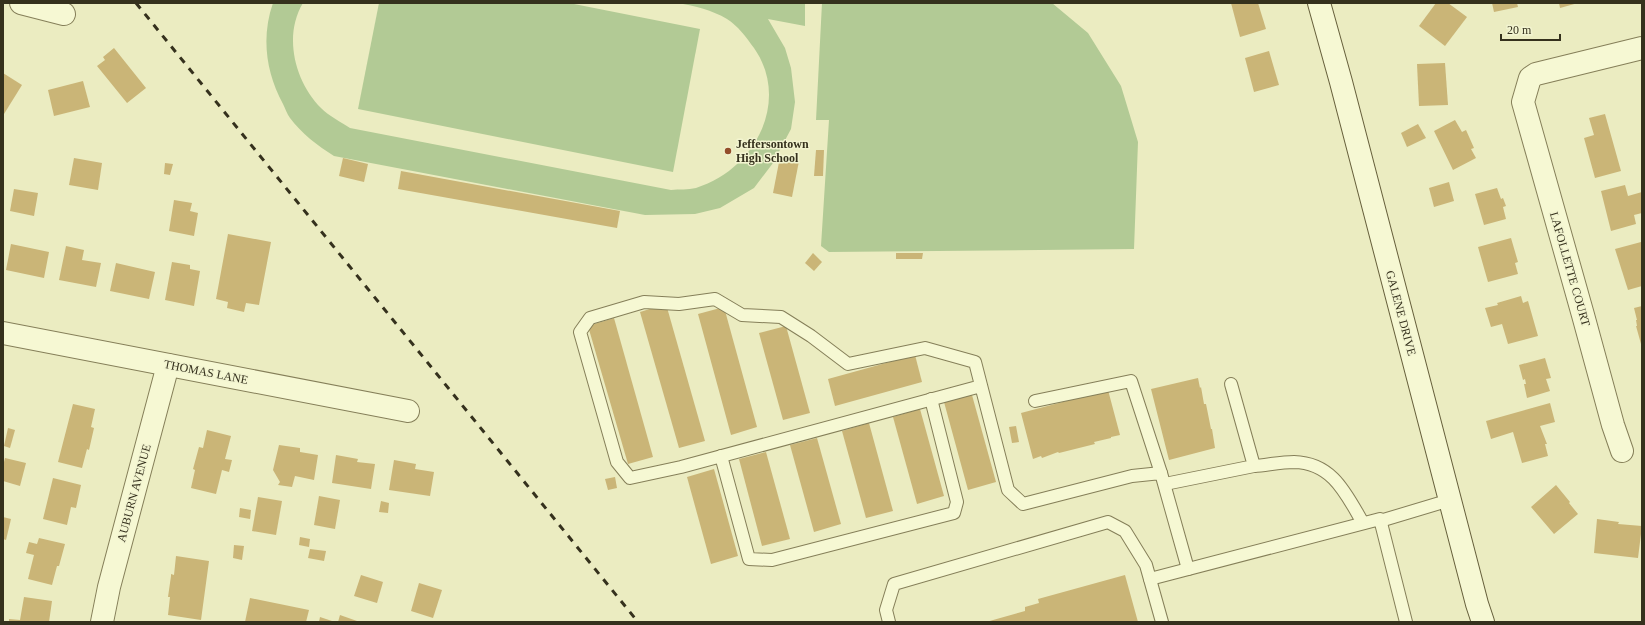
<svg xmlns="http://www.w3.org/2000/svg" width="1645" height="625" font-family="'Times New Roman',serif">
<rect width="100%" height="100%" fill="#ebecc1"/>
<!-- green -->
<g fill="#b2ca95">
<path d="M 273,3 L 303,3 C 283,36 295,82 321,108 C 329,116 341,122 350,128 L 671,190 C 679,189 688,190 696,188 C 755,170 791,101 754,48 C 746,37 738,26 727,19 C 712,10 695,6 678,3 L 805,3 L 805,26 L 768,19 L 785,48 L 791,68 L 795,102 L 791,129 L 773,163 L 754,188 L 720,208 L 695,214 L 645,215 L 334,156 C 318,146 301,133 290,118 C 287,114 285,108 283,104 C 266,73 261,37 273,3 Z"/>
<path d="M 379,3 L 569,3 L 700,29 L 673,172 L 358,109 Z"/>
<path d="M 822,3 L 1052,3 L 1088,33 L 1121,86 L 1138,142 L 1134,249 L 829,252 L 821,246 L 829,120 L 816,120 Z"/>
</g>
<!-- building -->
<g fill="#cab577">
<path d="M 1231,3 L 1258,3 L 1266,29 L 1240,37 Z"/>
<path d="M 1436,3 L 1448,3 L 1467,17 L 1445,46 L 1419,26 Z"/>
<path d="M 1492,3 L 1517,3 L 1518,7 L 1494,12 Z"/>
<path d="M 1559,3 L 1578,3 L 1560,8 Z"/>
<path d="M 114,48 L 146,88 L 127,103 L 97,66 L 105,60 L 103,57 Z"/>
<path d="M 1269,51 L 1279,85 L 1254,92 L 1245,58 Z"/>
<path d="M 1445,63 L 1448,105 L 1419,106 L 1417,64 Z"/>
<path d="M 3,73 L 22,85 L 4,114 L 3,113 Z"/>
<path d="M 83,81 L 90,107 L 54,116 L 48,90 Z"/>
<path d="M 1605,114 L 1621,171 L 1595,178 L 1584,138 L 1594,135 L 1589,118 Z"/>
<path d="M 1455,120 L 1462,132 L 1466,130 L 1474,148 L 1471,149 L 1476,158 L 1453,170 L 1434,131 Z"/>
<path d="M 1418,124 L 1426,138 L 1407,147 L 1401,133 Z"/>
<path d="M 816,150 L 824,150 L 823,176 L 814,176 Z"/>
<path d="M 780,157 L 799,161 L 792,197 L 773,193 Z"/>
<path d="M 74,158 L 102,163 L 98,190 L 69,185 Z"/>
<path d="M 343,158 L 368,164 L 364,182 L 339,176 Z"/>
<path d="M 165,163 L 173,164 L 170,175 L 164,174 Z"/>
<path d="M 401,171 L 620,211 L 617,228 L 398,189 Z"/>
<path d="M 1449,182 L 1454,201 L 1434,207 L 1429,188 Z"/>
<path d="M 1625,185 L 1628,196 L 1642,192 L 1642,213 L 1634,215 L 1636,224 L 1611,231 L 1601,191 Z"/>
<path d="M 1497,188 L 1501,199 L 1503,198 L 1506,206 L 1503,207 L 1506,219 L 1484,225 L 1475,194 Z"/>
<path d="M 14,189 L 38,193 L 34,216 L 10,211 Z"/>
<path d="M 174,200 L 192,203 L 190,211 L 198,213 L 194,236 L 169,231 Z"/>
<path d="M 228,234 L 271,242 L 259,305 L 246,303 L 244,312 L 227,308 L 228,302 L 216,299 Z"/>
<path d="M 1511,238 L 1518,262 L 1515,263 L 1518,274 L 1488,282 L 1478,247 Z"/>
<path d="M 1641,242 L 1642,286 L 1628,290 L 1615,249 Z"/>
<path d="M 11,244 L 49,252 L 44,278 L 6,270 Z"/>
<path d="M 66,246 L 84,250 L 82,260 L 101,263 L 96,287 L 59,280 Z"/>
<path d="M 813,253 L 822,262 L 814,271 L 805,263 Z"/>
<path d="M 896,253 L 923,253 L 922,259 L 896,259 Z"/>
<path d="M 172,262 L 190,265 L 190,269 L 200,271 L 194,306 L 165,300 Z"/>
<path d="M 116,263 L 155,272 L 149,299 L 110,291 Z"/>
<path d="M 1521,296 L 1523,303 L 1528,301 L 1538,336 L 1508,344 L 1502,324 L 1491,327 L 1485,308 L 1498,305 L 1497,303 Z"/>
<path d="M 666,304 L 705,441 L 679,448 L 640,312 Z"/>
<path d="M 1642,306 L 1642,343 L 1641,344 L 1636,326 L 1637,326 L 1636,320 L 1637,320 L 1634,308 Z"/>
<path d="M 724,307 L 757,427 L 731,435 L 698,314 Z"/>
<path d="M 614,318 L 653,457 L 628,464 L 588,326 Z"/>
<path d="M 786,326 L 810,413 L 783,420 L 759,333 Z"/>
<path d="M 915,355 L 922,382 L 835,406 L 828,379 Z"/>
<path d="M 1545,358 L 1551,378 L 1546,379 L 1550,391 L 1527,398 L 1524,384 L 1526,384 L 1525,379 L 1523,380 L 1519,365 Z"/>
<path d="M 1198,378 L 1200,388 L 1201,387 L 1204,404 L 1206,404 L 1211,429 L 1212,429 L 1215,448 L 1169,460 L 1151,389 Z"/>
<path d="M 1108,390 L 1120,435 L 1111,437 L 1111,438 L 1094,442 L 1095,444 L 1059,453 L 1058,452 L 1042,458 L 1041,456 L 1033,459 L 1021,413 Z"/>
<path d="M 972,395 L 996,482 L 968,490 L 944,402 Z"/>
<path d="M 1550,403 L 1555,422 L 1540,426 L 1547,444 L 1545,444 L 1548,456 L 1522,463 L 1513,432 L 1491,439 L 1486,421 Z"/>
<path d="M 73,404 L 95,409 L 91,427 L 94,428 L 89,450 L 87,449 L 82,468 L 58,462 Z"/>
<path d="M 920,409 L 944,496 L 917,504 L 893,417 Z"/>
<path d="M 869,423 L 893,511 L 866,518 L 842,431 Z"/>
<path d="M 1016,426 L 1019,442 L 1012,443 L 1009,427 Z"/>
<path d="M 8,428 L 15,430 L 10,448 L 4,446 Z"/>
<path d="M 207,430 L 231,436 L 225,459 L 232,460 L 229,472 L 222,470 L 216,494 L 191,488 L 195,470 L 193,469 L 199,447 L 203,448 Z"/>
<path d="M 817,438 L 841,524 L 814,532 L 790,445 Z"/>
<path d="M 279,445 L 300,448 L 300,452 L 318,455 L 314,480 L 295,476 L 292,487 L 278,485 L 280,482 L 273,470 Z"/>
<path d="M 766,452 L 790,539 L 762,546 L 739,459 Z"/>
<path d="M 336,455 L 358,459 L 357,462 L 375,464 L 371,489 L 332,483 Z"/>
<path d="M 5,458 L 26,463 L 20,486 L 3,481 L 3,466 Z"/>
<path d="M 394,460 L 416,464 L 415,469 L 434,472 L 430,496 L 389,490 Z"/>
<path d="M 714,469 L 738,556 L 711,564 L 687,477 Z"/>
<path d="M 615,477 L 617,488 L 608,490 L 605,479 Z"/>
<path d="M 53,478 L 81,485 L 76,508 L 71,507 L 67,525 L 43,519 Z"/>
<path d="M 1556,485 L 1570,502 L 1569,503 L 1578,514 L 1554,534 L 1531,507 Z"/>
<path d="M 319,496 L 340,500 L 335,529 L 314,525 Z"/>
<path d="M 258,497 L 282,501 L 276,535 L 252,531 Z"/>
<path d="M 381,501 L 389,503 L 388,513 L 379,512 Z"/>
<path d="M 240,508 L 251,510 L 250,519 L 239,517 Z"/>
<path d="M 3,517 L 11,519 L 6,540 L 3,539 Z"/>
<path d="M 1597,519 L 1619,522 L 1618,524 L 1642,526 L 1638,558 L 1594,553 Z"/>
<path d="M 300,537 L 310,539 L 309,547 L 299,545 Z"/>
<path d="M 39,538 L 65,544 L 59,566 L 57,566 L 52,585 L 28,579 L 34,555 L 26,553 L 29,542 L 37,544 Z"/>
<path d="M 234,545 L 244,546 L 242,560 L 233,558 Z"/>
<path d="M 310,549 L 326,551 L 324,561 L 308,558 Z"/>
<path d="M 176,556 L 209,561 L 201,620 L 168,615 L 170,597 L 168,597 L 171,576 L 171,574 L 174,575 Z"/>
<path d="M 361,575 L 383,582 L 377,603 L 354,596 Z"/>
<path d="M 1125,575 L 1138,622 L 986,622 L 1025,611 L 1025,607 L 1039,603 L 1038,599 Z"/>
<path d="M 419,583 L 442,590 L 433,618 L 411,611 Z"/>
<path d="M 24,597 L 52,601 L 49,622 L 9,622 L 9,619 L 20,620 Z"/>
<path d="M 250,598 L 309,610 L 306,622 L 245,622 Z"/>
<path d="M 340,615 L 357,621 L 356,622 L 338,622 Z"/>
<path d="M 320,617 L 335,622 L 319,622 Z"/>
</g>
<g fill="none" stroke-linecap="round" stroke-linejoin="round">
<!-- lane casing -->
<g stroke="#857f59" stroke-width="14">
<g id="lane">
<path d="M 981,386 L 681,467 L 630,478 L 617,462 L 580,332 L 590,318 L 644,302 L 679,304 L 715,299 L 742,315 L 781,317 L 811,336 L 848,364 L 925,348 L 975,362 L 1008,490 L 1023,504 L 1132,476 L 1161,473 L 1188,569"/>
<path d="M 1035,401 L 1131,381 L 1161,473"/>
<path d="M 721,456 L 749,559 L 772,560 L 954,513 L 957,502 L 931,399"/>
<path d="M 1254,466 C 1267,465 1281,462 1294,462 C 1333,463 1346,494 1363,523"/>
<path d="M 1165,484 L 1254,466 L 1231,384"/>
<path d="M 1380,521 L 1450,500"/>
<path d="M 1150,579 L 1380,519 L 1406,622"/>
<path d="M 889,622 L 886,610 L 894,584 L 1108,522 L 1125,531 L 1146,565 L 1162,622"/>
</g>
</g>
<!-- street casing -->
<g stroke="#857f59" stroke-width="24">
<g id="street">
<path d="M 21,3 L 64,14"/>
<path d="M 3,333 L 408,411"/>
<path d="M 1622,451 L 1613,425 L 1583,315 L 1523,102 L 1530,78 L 1536,74 L 1642,48"/>
<path d="M 102,622 L 109,587 L 168,365"/>
</g>
</g>
<!-- secondary casing -->
<g stroke="#67603c" stroke-width="24">
<path id="secondary" d="M 1319,3 L 1341,82 L 1477,604 L 1483,622"/>
</g>
<!-- lane -->
<use href="#lane" stroke="#f6f8d3" stroke-width="12"/>
<!-- street -->
<use href="#street" stroke="#f6f8d3" stroke-width="22"/>
<!-- secondary -->
<use href="#secondary" stroke="#f6f8d3" stroke-width="22"/>
<!-- rail -->
<path stroke="#35311d" stroke-width="3" stroke-dasharray="7 7" stroke-linecap="butt" d="M 136,3 L 638,622"/>
</g>
<!-- markers -->
<circle fill="#934d2a" stroke="#f2f4d0" stroke-width="1.5" cx="728" cy="151" r="4"/>
<g text-anchor="middle" stroke-width="3" stroke-linejoin="round" paint-order="stroke">
<!-- poi labels -->
<g font-size="12" font-weight="bold" fill="#35311d" stroke="#f2f4d0" text-anchor="start">
<text x="736" y="148">Jeffersontown<tspan x="736" dy="14">High School</tspan></text>
</g>
<!-- street labels -->
<g font-size="12" fill="#35311d" stroke="#f2f4d0">
<text transform="translate(1570 269) rotate(74)" y="4">LAFOLLETTE COURT</text>
<text transform="translate(1401 313) rotate(75)" y="4">GALENE DRIVE</text>
<text transform="translate(206 372) rotate(11)" y="4">THOMAS LANE</text>
<text transform="translate(134 493) rotate(-75)" y="4">AUBURN AVENUE</text>
</g>
</g>
<!-- border -->
<rect width="1645" height="625" fill="none" stroke="#35311d" stroke-width="8"/>
<!-- scale -->
<path d="M1501 34v6h59v-6" fill="none" stroke="#35311d" stroke-width="2"/>
<text x="1507" y="34" font-size="12" fill="#35311d" stroke="#f2f4d0" stroke-width="3" paint-order="stroke">20 m</text>
</svg>
